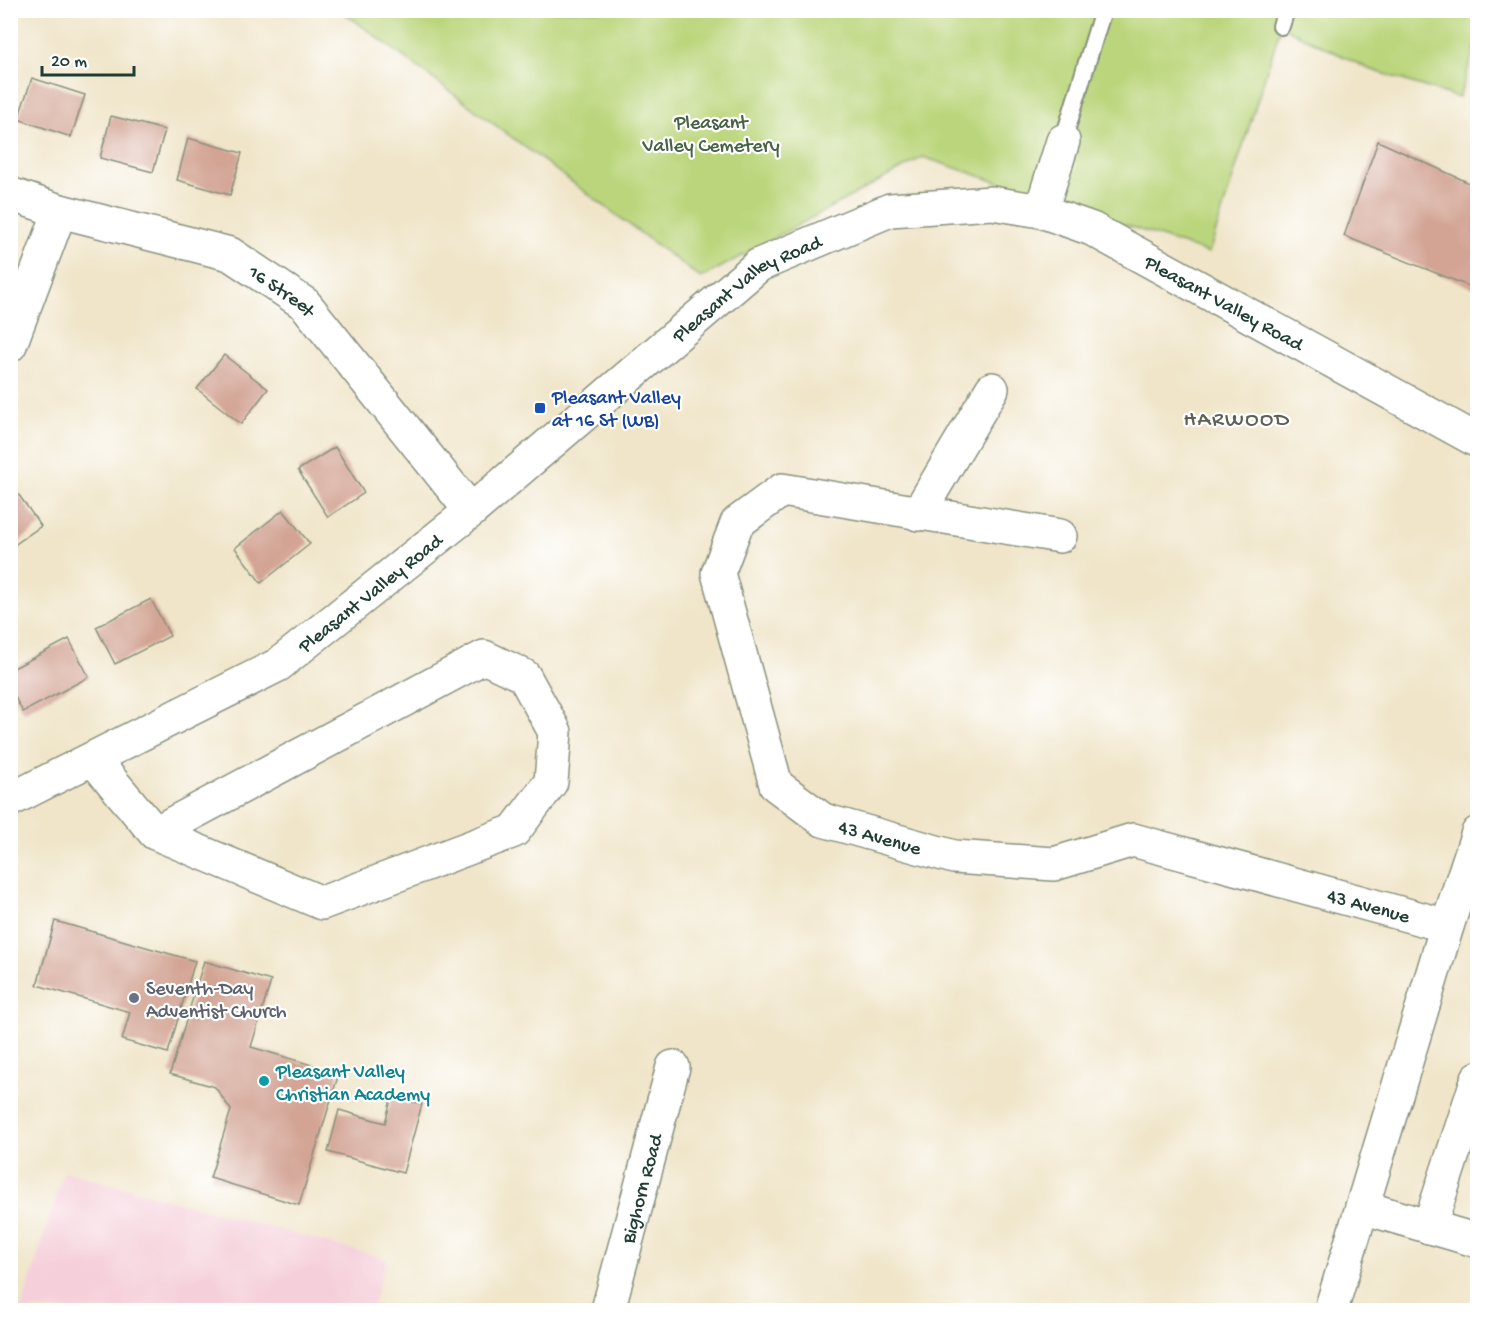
<svg xmlns="http://www.w3.org/2000/svg" width="1488" height="1321" font-family="'Gochi Hand',sans-serif">
<rect width="100%" height="100%" fill="#fff"/>
<filter id="ink" filterUnits="userSpaceOnUse"><feTurbulence type="fractalNoise" baseFrequency=".0167" numOctaves="2"/><feDisplacementMap in="SourceGraphic" scale="12" xChannelSelector="R" yChannelSelector="G"/><feConvolveMatrix kernelMatrix="1 2 1 2 8 2 1 2 1" color-interpolation-filters="sRGB"/></filter>
<filter id="wash" filterUnits="userSpaceOnUse"><feTurbulence type="fractalNoise" baseFrequency=".008" numOctaves="4" result="noise"/><feDisplacementMap in="SourceGraphic" scale="24" xChannelSelector="R" yChannelSelector="G"/><feGaussianBlur stdDeviation="1.35" result="paint"/><feColorMatrix in="noise" values="0 0 0 0 0 0 0 0 0 0 0 0 0 0 0 0 0 1.4 0 .05"/><feComposite in="paint" operator="in"/></filter>
<g filter="url(#wash)">
<rect width="100%" height="100%" fill="#f0e5c9"/>
<!-- built -->
<path fill="#f5cfda" d="M 64,1171 L 387,1259 L 371,1310 L 21,1310 Z"/>
<!-- green -->
<path fill="#bbd57b" stroke="#6d8958" stroke-width="1.5" d="M 1477,10 L 1478,38 L 1459,98 L 1369,69 L 1281,26 L 1209,253 L 923,157 L 701,278 L 342,11 Z"/>
<g id="blocks">
<!-- building -->
<g fill="#d3a494">
<path d="M 32,78 L 85,95 L 71,137 L 18,119 Z"/>
<path d="M 111,116 L 165,130 L 153,172 L 100,158 Z"/>
<path d="M 188,138 L 242,153 L 230,195 L 177,180 Z"/>
<path d="M 1378,141 L 1478,187 L 1478,290 L 1344,236 Z"/>
<path d="M 224,355 L 268,389 L 241,424 L 197,389 Z"/>
<path d="M 335,447 L 364,493 L 328,517 L 298,470 Z"/>
<path d="M 16,491 L 41,526 L 10,548 L 10,494 Z"/>
<path d="M 283,510 L 310,544 L 261,583 L 235,548 Z"/>
<path d="M 151,599 L 170,636 L 115,664 L 96,627 Z"/>
<path d="M 69,639 L 89,677 L 23,712 L 10,688 L 10,670 Z"/>
<path d="M 55,921 L 195,961 L 168,1053 L 122,1040 L 130,1012 L 37,985 Z"/>
<path d="M 204,961 L 271,981 L 251,1047 L 339,1073 L 299,1205 L 210,1178 L 231,1110 L 215,1087 L 170,1074 Z"/>
<path d="M 392,1096 L 422,1104 L 403,1173 L 328,1152 L 339,1110 L 385,1123 Z"/>
</g>
</g>
</g>
<g filter="url(#ink)">
<use href="#blocks" fill-opacity="0" stroke="#88917e" stroke-width="1.5"/>
<g fill="none" stroke-linecap="round" stroke-linejoin="round">
<!-- service casing -->
<g stroke="#88917e" stroke-width="20">
<g id="service">
<path d="M 1281,26 L 1286,10"/>
<path d="M 1063,141 L 1103,10"/>
</g>
</g>
<!-- minor casing -->
<g stroke="#88917e" stroke-width="36">
<g id="minor">
<path id="s1" d="M 10,194 L 60,211 L 230,254 L 305,304 L 471,511"/>
<path d="M 1041,211 L 1063,141"/>
<path d="M 10,345 L 60,211"/>
<path d="M 918,514 L 992,389"/>
<path id="s2" d="M 1060,536 L 782,490 L 737,523 L 718,573 L 776,785 L 823,820 L 954,857 L 1054,864 L 1133,840 L 1447,926"/>
<path d="M 93,759 L 155,833 L 322,903 L 514,831 L 551,782 L 555,732 L 524,676 L 484,657 L 155,833"/>
<path d="M 1362,1207 L 1478,1241"/>
<path d="M 1429,1227 L 1478,1078"/>
<path id="s3" d="M 608,1310 L 673,1067"/>
</g>
</g>
<!-- tertiary casing -->
<g stroke="#88917e" stroke-width="36">
<g id="tertiary">
<path id="s4" d="M 10,800 L 278,665 L 471,511 L 759,265 L 890,210 L 992,203 L 1041,211 L 1092,229 L 1478,441"/>
<path d="M 1331,1310 L 1447,926 L 1478,833"/>
</g>
</g>
<!-- service -->
<use href="#service" stroke="#fff" stroke-width="16"/>
<!-- minor -->
<use href="#minor" stroke="#fff" stroke-width="33"/>
<!-- tertiary -->
<use href="#tertiary" stroke="#fff" stroke-width="33"/>
</g>
</g>
<!-- markers -->
<rect fill="#1a4fb4" stroke="#fff" stroke-width="2" x="534" y="402" width="12" height="12" rx="3"/>
<circle fill="#6b7280" stroke="#fff" stroke-width="2" cx="134" cy="998" r="6"/>
<circle fill="#0f9aa8" stroke="#fff" stroke-width="2" cx="264" cy="1081" r="6"/>
<g text-anchor="middle" stroke-width="4.5" stroke-linejoin="round" paint-order="stroke">
<!-- park labels -->
<g font-size="20" fill="#466346" stroke="#fff">
<text x="711" y="128">Pleasant<tspan x="711" dy="23">Valley Cemetery</tspan></text>
</g>
<!-- street labels -->
<g font-size="20" fill="#1f3d34" stroke="#fff">
<text dy="7" stroke="none"><textPath href="#s4" startOffset="903">Pleasant Valley Road</textPath></text>
<text dy="7" stroke="none"><textPath href="#s1" startOffset="292">16 Street</textPath></text>
<text dy="7" stroke="none"><textPath href="#s4" startOffset="1425">Pleasant Valley Road</textPath></text>
<text dy="7" stroke="none"><textPath href="#s4" startOffset="417">Pleasant Valley Road</textPath></text>
<text dy="7" stroke="none"><textPath href="#s2" startOffset="729">43 Avenue</textPath></text>
<text dy="7" stroke="none"><textPath href="#s2" startOffset="1233">43 Avenue</textPath></text>
<text dy="7" stroke="none"><textPath href="#s3" startOffset="126">Bighorn Road</textPath></text>
</g>
<!-- transit labels -->
<g font-size="20" fill="#164399" stroke="#fff" text-anchor="start">
<text x="552" y="403">Pleasant Valley<tspan x="552" dy="23">at 16 St (WB)</tspan></text>
</g>
<!-- worship labels -->
<g font-size="20" fill="#5b616d" stroke="#fff" text-anchor="start">
<text x="146" y="994">Seventh-Day<tspan x="146" dy="23">Adventist Church</tspan></text>
</g>
<!-- culture labels -->
<g font-size="20" fill="#0d838f" stroke="#fff" text-anchor="start">
<text x="276" y="1077">Pleasant Valley<tspan x="276" dy="23">Christian Academy</tspan></text>
</g>
<!-- quarter labels -->
<g font-size="22" letter-spacing="1.5" fill="#5e6156" stroke="#fff">
<text x="1237" y="425">HARWOOD</text>
</g>
</g>
<!-- margin -->
<rect width="1488" height="1321" fill="none" stroke="#fff" stroke-width="36"/>
<!-- scale -->
<path d="M42 66v9h92v-9" fill="none" stroke="#1f3d34" stroke-width="3"/>
<text x="51" y="66" font-size="18" fill="#1f3d34" stroke="#ffffff" stroke-width="4.5" paint-order="stroke">20 m</text>
</svg>
